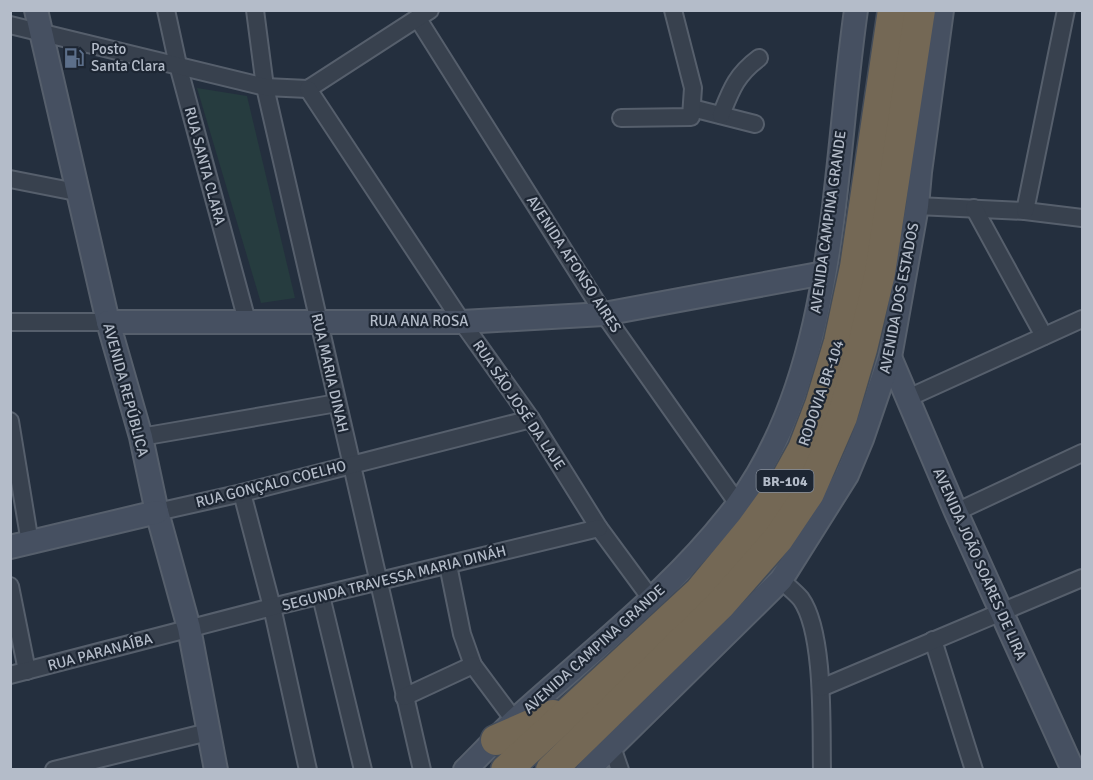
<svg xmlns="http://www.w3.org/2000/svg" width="1093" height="780" font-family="Signika,sans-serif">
<rect width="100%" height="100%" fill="#242f3e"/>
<!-- green -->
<path fill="#263c3f" d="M 197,88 L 247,96 L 295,298 L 261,303 Z"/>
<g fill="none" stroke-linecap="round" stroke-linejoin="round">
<!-- street casing -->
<g stroke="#565f6c" stroke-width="20">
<g id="street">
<path d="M 166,10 L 178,65 L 247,321"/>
<path d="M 255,10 L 265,87 L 422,770"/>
<path d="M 418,19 L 604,314 L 738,504"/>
<path d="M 10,25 L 265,87 L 308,89 L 430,10"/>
<path d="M 308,89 L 462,322 L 531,419 L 599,528 L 652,600"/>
<path d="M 692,108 L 755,124"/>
<path d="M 721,115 C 731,90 736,75 759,58"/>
<path d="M 621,118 L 691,117 L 693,88 L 673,10"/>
<path d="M 10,179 L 76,192"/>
<path d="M 917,206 L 1025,211 L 1082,218"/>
<path d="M 974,208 L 1044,336"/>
<path d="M 1025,211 L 1066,10"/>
<path d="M 10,322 L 108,322"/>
<path d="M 908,398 L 1082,319"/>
<path d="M 10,421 L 30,543"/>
<path d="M 141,437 L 337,403"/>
<path d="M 242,493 L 272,607 L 308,770"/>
<path d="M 157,512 L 242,493 L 531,419"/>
<path d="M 956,512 L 1082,453"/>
<path d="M 448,565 L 462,634 L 473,665 L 514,720"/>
<path d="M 781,580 C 787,586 795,592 801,599 C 825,633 821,728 822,770"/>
<path d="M 10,586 L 27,671"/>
<path d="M 321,596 L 363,770"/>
<path d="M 933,640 L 974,770"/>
<path d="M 10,675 L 272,607 L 599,528"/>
<path d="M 821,688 L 1082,578"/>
<path d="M 404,697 L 473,665"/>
<path d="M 612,747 L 620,770"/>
<path d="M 54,770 L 208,732"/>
</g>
</g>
<!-- secondary casing -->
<g stroke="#565f6c" stroke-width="26">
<g id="secondary">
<path d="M 36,10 L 108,322 L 141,437 L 157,512 L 189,628 L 216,770"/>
<path d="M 108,322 L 462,322 L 604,314 L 824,273"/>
<path d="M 890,357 L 956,512 L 1073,770"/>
<path d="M 10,547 L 157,512"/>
<path d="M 465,770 C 482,753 499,735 516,719 C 592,650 676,587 738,504 C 837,370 833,170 856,10"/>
<path d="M 588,770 L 781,580 L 847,475 L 862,439 L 890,357 L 917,206 L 920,172 L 942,10"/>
</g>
</g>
<!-- highway casing -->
<g stroke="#434c59" stroke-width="33">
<g id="highway">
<path d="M 496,740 L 553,715"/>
<path d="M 506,770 L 699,592 L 751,529 L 783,485 L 803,449 L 820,405 L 839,342 L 855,267 L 893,10"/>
<path d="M 551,770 L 720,605 L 778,539 L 809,493 L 842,417 L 862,349 L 880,273 L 920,10"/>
</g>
</g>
<!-- street -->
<use href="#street" stroke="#38414e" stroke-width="16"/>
<!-- secondary -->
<use href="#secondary" stroke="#465061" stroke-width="22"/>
<!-- highway -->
<use href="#highway" stroke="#746855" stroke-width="30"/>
</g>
<!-- icons -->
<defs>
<g id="fuel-bare" transform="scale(1.62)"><path d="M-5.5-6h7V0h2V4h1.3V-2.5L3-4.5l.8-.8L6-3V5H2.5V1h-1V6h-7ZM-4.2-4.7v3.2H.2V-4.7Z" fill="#5c6f8a" stroke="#1d2633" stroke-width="2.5" paint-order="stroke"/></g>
</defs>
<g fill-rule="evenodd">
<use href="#fuel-bare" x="74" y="58"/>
</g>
<g text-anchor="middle" stroke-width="4.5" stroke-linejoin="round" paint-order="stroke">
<!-- shield labels -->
<rect fill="#1d2633" stroke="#878f9c" stroke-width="1.5" x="756.5" y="470" width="57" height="22" rx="4.5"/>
<g font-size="14" font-weight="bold" fill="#b4bcc9">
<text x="785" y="486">BR-104</text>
</g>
<!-- poi labels -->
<g font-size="15" fill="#b4bcc9" stroke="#1d2633" text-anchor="start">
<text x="91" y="54">Posto<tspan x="91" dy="17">Santa Clara</tspan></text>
</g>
<!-- street labels -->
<g font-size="15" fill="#b4bcc9" stroke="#1d2633">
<text transform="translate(205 166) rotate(75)" y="5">RUA SANTA CLARA</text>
<text transform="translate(828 222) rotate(-82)" y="5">AVENIDA CAMPINA GRANDE</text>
<text transform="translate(574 264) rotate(57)" y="5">AVENIDA AFONSO AIRES</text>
<text transform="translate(899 298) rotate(-79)" y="5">AVENIDA DOS ESTADOS</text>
<text x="419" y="326">RUA ANA ROSA</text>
<text transform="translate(330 373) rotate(77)" y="5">RUA MARIA DINAH</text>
<text transform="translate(126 390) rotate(75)" y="5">AVENIDA REPÚBLICA</text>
<text transform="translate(821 393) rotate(-71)" y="5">RODOVIA BR-104</text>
<text transform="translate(519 405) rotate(56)" y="5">RUA SÃO JOSÉ DA LAJE</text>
<text transform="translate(271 484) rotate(-14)" y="5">RUA GONÇALO COELHO</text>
<text transform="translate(980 564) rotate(66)" y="5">AVENIDA JOÃO SOARES DE LIRA</text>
<text transform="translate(394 578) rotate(-14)" y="5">SEGUNDA TRAVESSA MARIA DINÁH</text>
<text transform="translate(594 649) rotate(-42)" y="5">AVENIDA CAMPINA GRANDE</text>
<text transform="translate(100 652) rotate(-15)" y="5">RUA PARANAÍBA</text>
</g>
</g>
<!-- border -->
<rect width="1093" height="780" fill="none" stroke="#b4bcc9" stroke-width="24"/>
</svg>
